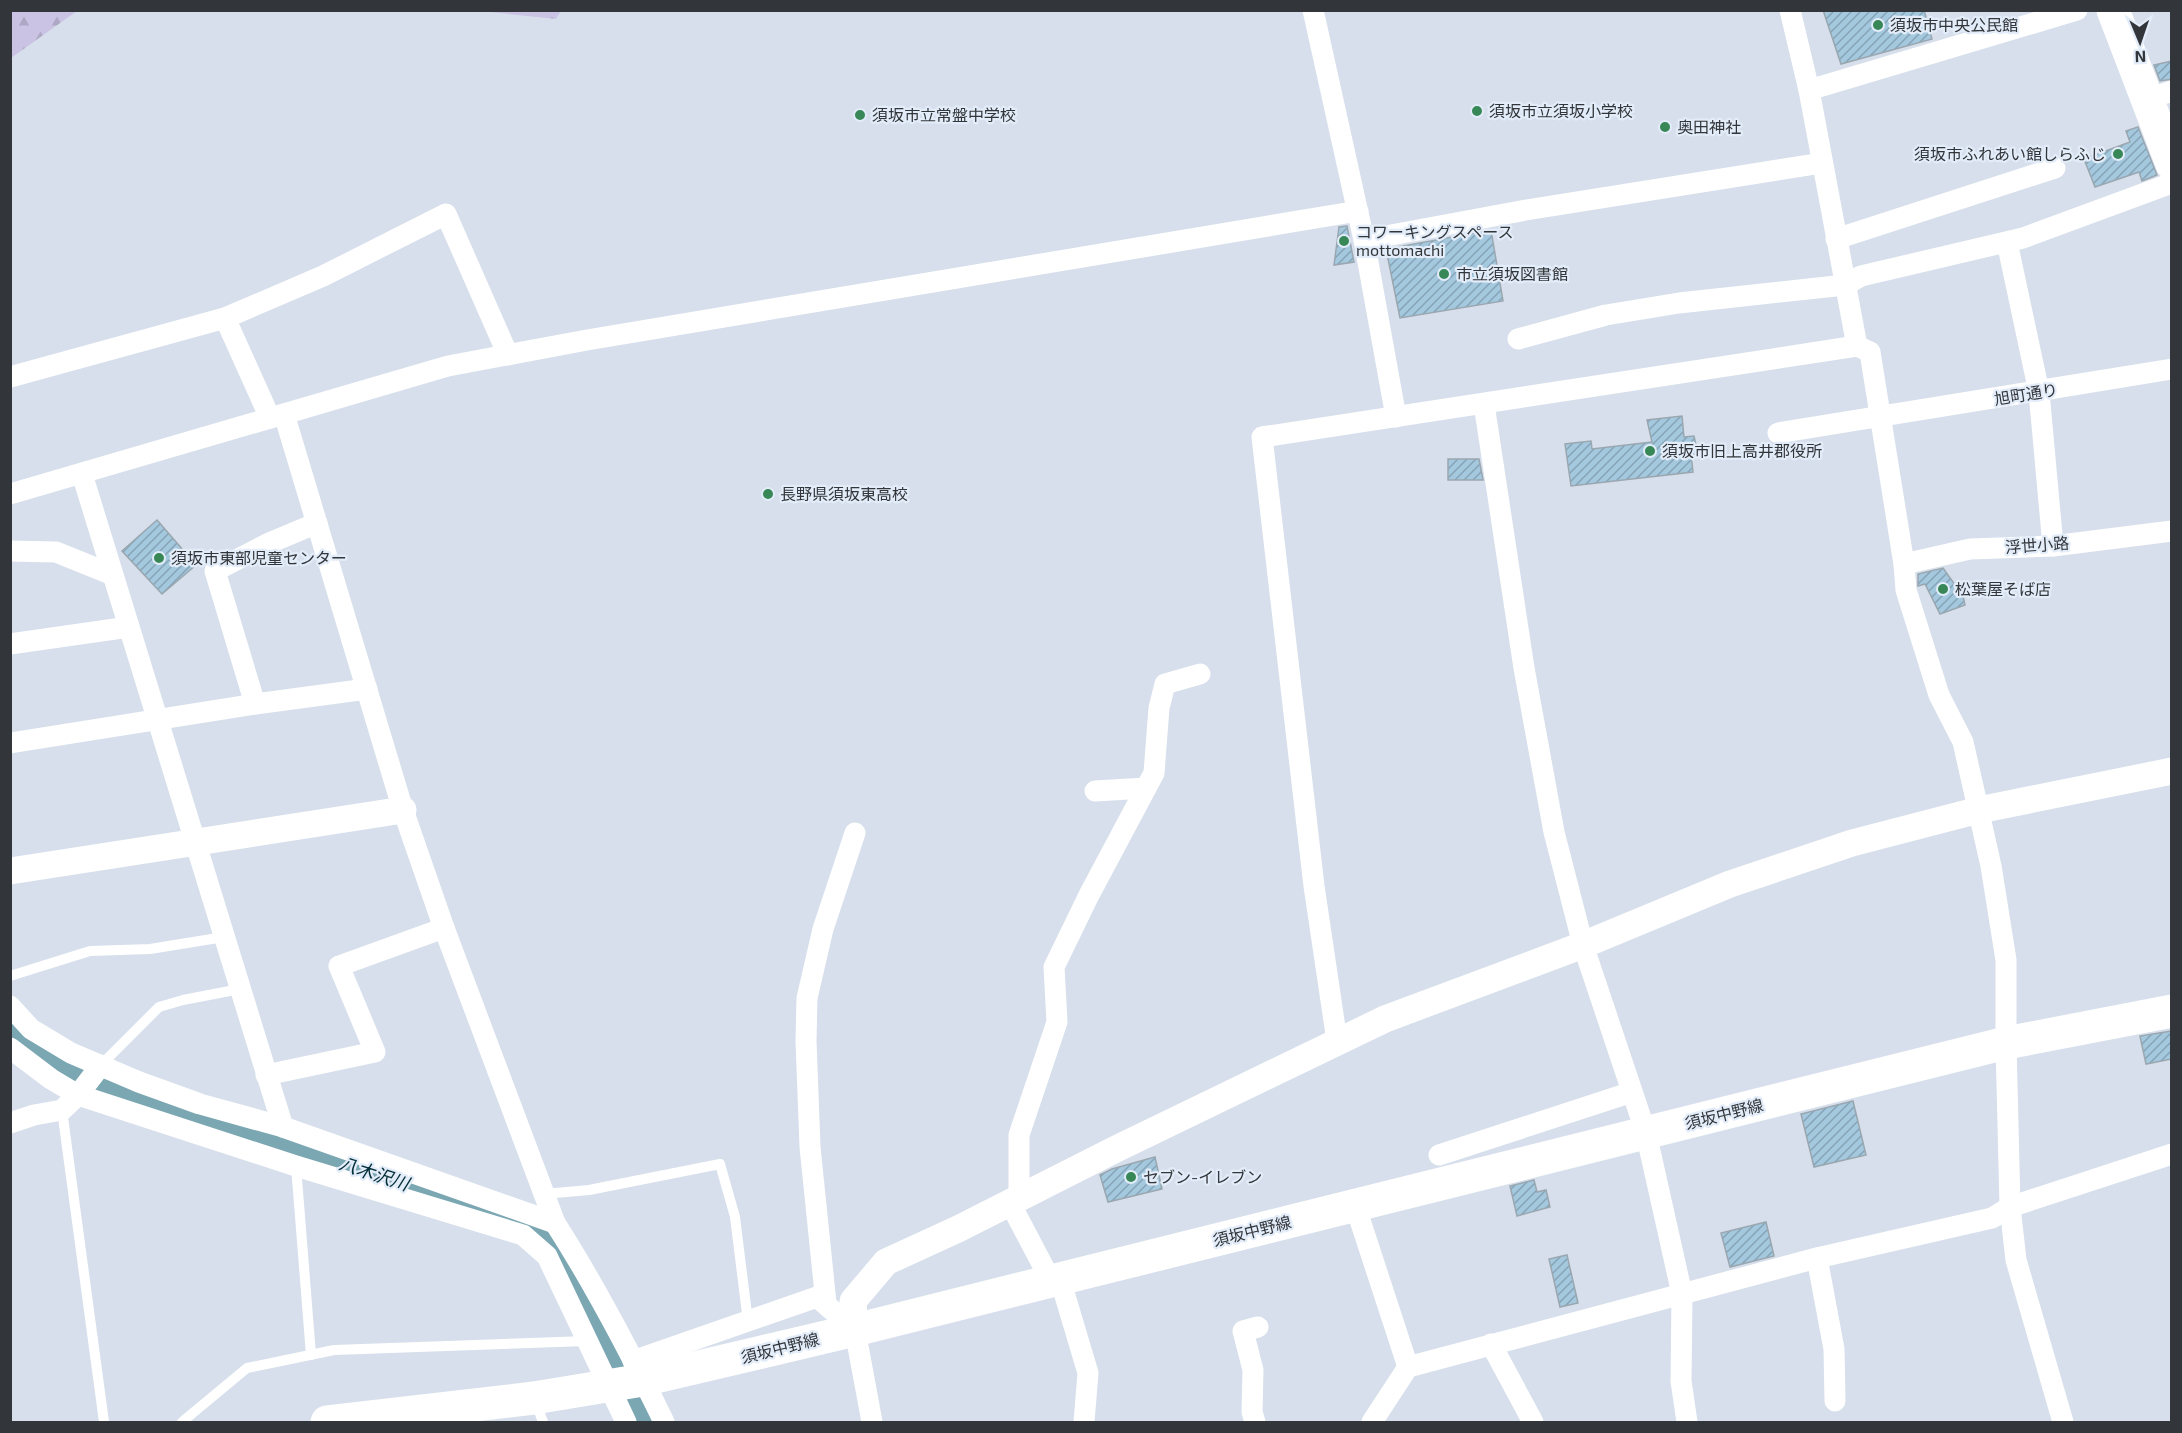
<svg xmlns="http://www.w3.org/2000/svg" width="2182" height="1433" font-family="'Exo 2','Noto Sans JP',sans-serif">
<defs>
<pattern id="forest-firs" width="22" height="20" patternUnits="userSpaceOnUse" patternTransform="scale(1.5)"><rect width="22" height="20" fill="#cbc3e3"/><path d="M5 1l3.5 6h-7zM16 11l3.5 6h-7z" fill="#afa8c4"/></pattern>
<pattern id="building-hatch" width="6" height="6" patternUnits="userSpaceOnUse" patternTransform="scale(1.5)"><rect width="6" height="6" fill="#a4c9df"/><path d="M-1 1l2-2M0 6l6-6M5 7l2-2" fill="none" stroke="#86a4b6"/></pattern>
</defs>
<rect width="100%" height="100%" fill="#d6dfeb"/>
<!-- forest -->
<g fill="url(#forest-firs)">
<path d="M 11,10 L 77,10 L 77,11 L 11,58 Z"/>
<path d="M 481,11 L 561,10 L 561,11 L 556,19 Z"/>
</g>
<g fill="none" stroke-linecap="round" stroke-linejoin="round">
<!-- river -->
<path stroke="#7ba7b3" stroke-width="34" d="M 10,1031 L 16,1037 L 62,1069 L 211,1123 L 381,1175 L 540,1234 L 569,1271 L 642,1422"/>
</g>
<!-- building -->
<g fill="url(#building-hatch)" stroke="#9aa7b0" stroke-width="1.5">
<path d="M 1823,10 L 1924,10 L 1932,39 L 1841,64 Z"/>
<path d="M 2172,61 L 2172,79 L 2160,81 L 2154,65 Z"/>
<path d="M 2138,127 L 2157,175 L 2142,181 L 2139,172 L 2095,187 L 2084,159 L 2130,142 L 2126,131 Z"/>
<path d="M 1347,226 L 1354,262 L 1334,265 L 1339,227 Z"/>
<path d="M 1491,230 L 1503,301 L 1400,318 L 1386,249 Z"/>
<path d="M 1682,416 L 1684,437 L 1694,436 L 1698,454 L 1691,454 L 1693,472 L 1571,486 L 1565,444 L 1591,441 L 1592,449 L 1652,442 L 1647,420 Z"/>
<path d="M 1448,459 L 1479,459 L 1483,480 L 1448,480 Z"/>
<path d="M 157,520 L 196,565 L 162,594 L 122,551 Z"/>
<path d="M 1943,568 L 1963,596 L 1965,605 L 1940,614 L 1925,584 L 1918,586 L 1918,574 Z"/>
<path d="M 2172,1031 L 2172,1059 L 2146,1064 L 2140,1036 Z"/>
<path d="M 1853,1101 L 1866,1155 L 1814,1167 L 1801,1114 Z"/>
<path d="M 1155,1157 L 1162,1189 L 1108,1202 L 1100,1175 L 1112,1169 Z"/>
<path d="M 1534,1180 L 1537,1192 L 1546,1190 L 1550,1207 L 1517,1216 L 1510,1186 Z"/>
<path d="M 1766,1222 L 1774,1256 L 1730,1267 L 1721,1233 Z"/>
<path d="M 1567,1255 L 1578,1303 L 1560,1307 L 1549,1259 Z"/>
</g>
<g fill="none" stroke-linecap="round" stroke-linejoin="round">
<!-- service -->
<g stroke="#fff" stroke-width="10">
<path d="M 10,976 L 90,951 L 150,949 L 224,937"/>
<path d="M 101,1065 L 159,1007 L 183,1000 L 240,989"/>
<path d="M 62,1110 L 104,1422"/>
<path d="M 296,1166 L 311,1355"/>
<path d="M 544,1194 L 589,1190 L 720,1164 L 735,1217 L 748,1322"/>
<path d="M 535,1400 L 543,1422"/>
<path d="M 182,1422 L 247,1368 L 334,1350 L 587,1341"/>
</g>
<!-- minor -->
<g stroke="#fff" stroke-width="21">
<path d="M 1313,10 L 1364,240 L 1396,417"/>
<path d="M 1790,10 L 1809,90 L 1857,346"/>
<path d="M 1809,90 L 2077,10"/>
<path d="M 2148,99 L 2172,91"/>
<path d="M 1836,239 L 2055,168"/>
<path d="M 1364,240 L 1526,210 L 1822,163"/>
<path d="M 2007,242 L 2039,392 L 2053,546"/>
<path d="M 225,318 L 270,418"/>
<path d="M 1518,339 L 1606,315 L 1679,303 L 1845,285 L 1861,276 L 2023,238 L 2172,183"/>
<path d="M 10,377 L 225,318 L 323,276 L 446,214 L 508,355"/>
<path d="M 1484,404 L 1524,668 L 1554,832 L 1583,945 L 1646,1133 L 1682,1294 L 1681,1381 L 1687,1422"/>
<path d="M 284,414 L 403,810 L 444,928 L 555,1223 C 596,1287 631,1354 664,1422"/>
<path d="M 1778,433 L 2172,369"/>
<path d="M 82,474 L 283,1127"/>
<path d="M 10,494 L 448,366 L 587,340 L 1358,211"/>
<path d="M 10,551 L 56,552 L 113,575"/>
<path d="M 1904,564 L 1970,549 L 2053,546 L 2172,531"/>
<path d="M 10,644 L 129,627"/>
<path d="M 255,704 L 215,571 L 267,544 L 317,523"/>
<path d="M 10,743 L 255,704 L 367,689"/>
<path d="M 1095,791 L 1146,788"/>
<path d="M 10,1006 L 31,1029 L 71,1053 L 139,1082 L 200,1104 L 283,1127 L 555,1223"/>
<path d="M 1337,1041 L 1314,886 L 1262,437 L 1857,346 L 1870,352 L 1904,564 L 1906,590 L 1939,695 L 1963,742 L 1991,866 L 2006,960 L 2006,1043 L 2010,1207 L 2016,1260 L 2063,1422"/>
<path d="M 10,1048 L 51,1079 L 78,1095 L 296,1166 L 523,1235 L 547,1256 L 626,1422"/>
<path d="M 266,1075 L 375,1052 L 339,966 L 444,928"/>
<path d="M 10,1123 L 34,1115 L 62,1110 L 78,1095 L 101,1065"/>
<path d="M 1439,1155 L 1632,1092"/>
<path d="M 1019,1198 L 1019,1135 L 1057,1022 L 1054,967 L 1089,895 L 1154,773 L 1159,708 L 1165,684 L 1200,674"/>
<path d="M 1010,1203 L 1051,1281"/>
<path d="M 1355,1205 L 1408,1367"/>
<path d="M 1817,1258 L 1834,1349 L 1835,1401"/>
<path d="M 1060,1279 L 1088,1373 L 1084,1422"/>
<path d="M 826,1303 L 810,1147 L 806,1041 L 807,998 L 823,929 L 855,833"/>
<path d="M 1491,1344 L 1533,1422"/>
<path d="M 633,1361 L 817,1297 L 855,1330 L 872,1422"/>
<path d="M 1255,1422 L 1252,1412 L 1253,1370 L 1243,1331 L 1258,1327"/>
<path d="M 1372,1422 L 1408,1367 L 1817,1258 L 1992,1218 L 2010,1207 L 2172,1154"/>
</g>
<!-- tertiary -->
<g stroke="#fff" stroke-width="27">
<path d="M 10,871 L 403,810"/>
<path d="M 855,1330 L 853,1301 L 886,1262 L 958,1229 L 1116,1149 L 1385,1019 L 1583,945 L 1730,884 L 1852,843 L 1979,810 L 2172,771"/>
</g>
<!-- primary -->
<path stroke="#fff" stroke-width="33" d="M 327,1422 L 534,1398 L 643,1380 L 855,1330 L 2006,1043 L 2172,1011"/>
<!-- trunk -->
<path stroke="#fff" stroke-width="33" d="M 2113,10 L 2172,164"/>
</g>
<!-- markers -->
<g fill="#378757" stroke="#e3ecf9" stroke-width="2">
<circle cx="1878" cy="25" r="6"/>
<circle cx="1477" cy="111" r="6"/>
<circle cx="860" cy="115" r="6"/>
<circle cx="1665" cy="127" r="6"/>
<circle cx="2118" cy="154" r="6"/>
<circle cx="1344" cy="241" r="6"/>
<circle cx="1444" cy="274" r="6"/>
<circle cx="1650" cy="451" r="6"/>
<circle cx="768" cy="494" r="6"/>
<circle cx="159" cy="558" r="6"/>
<circle cx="1943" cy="589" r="6"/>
<circle cx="1131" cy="1177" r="6"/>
</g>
<g text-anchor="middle" stroke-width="4.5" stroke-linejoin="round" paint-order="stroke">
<!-- poi labels -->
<g font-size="16" fill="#32363a" stroke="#e3ecf9" text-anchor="start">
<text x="1890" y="31">須坂市中央公民館</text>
<text x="1489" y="117">須坂市立須坂小学校</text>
<text x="872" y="121">須坂市立常盤中学校</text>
<text x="1677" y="133">奥田神社</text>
<text x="2106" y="160" text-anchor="end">須坂市ふれあい館しらふじ</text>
<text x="1356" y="238">コワーキングスペース<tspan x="1356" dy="18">mottomachi</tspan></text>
<text x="1456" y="280">市立須坂図書館</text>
<text x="1662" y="457">須坂市旧上高井郡役所</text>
<text x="780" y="500">長野県須坂東高校</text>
<text x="171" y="564">須坂市東部児童センター</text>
<text x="1955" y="595">松葉屋そば店</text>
<text x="1143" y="1183">セブン-イレブン</text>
</g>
<!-- street labels -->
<g font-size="16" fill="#32363a" stroke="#e3ecf9">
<text transform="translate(2026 394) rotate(-9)" y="6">旭町通り</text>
<text transform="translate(2037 545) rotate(-4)" y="6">浮世小路</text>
<text transform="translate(1724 1114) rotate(-14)" y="6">須坂中野線</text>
<text transform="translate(1252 1231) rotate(-14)" y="6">須坂中野線</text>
<text transform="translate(780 1348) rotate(-14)" y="6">須坂中野線</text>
</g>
<!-- water labels -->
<g font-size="18" font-style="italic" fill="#022f38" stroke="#e3ecf9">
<text transform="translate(374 1174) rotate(18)" y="6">八木沢川</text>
</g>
</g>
<!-- border -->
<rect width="2182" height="1433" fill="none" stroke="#32363a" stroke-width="24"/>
<!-- north arrow -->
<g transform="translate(2140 42) rotate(178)" stroke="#e3ecf9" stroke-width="4.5" paint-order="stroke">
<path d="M0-4.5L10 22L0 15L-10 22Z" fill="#32363a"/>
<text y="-9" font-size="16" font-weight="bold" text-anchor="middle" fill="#32363a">N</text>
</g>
</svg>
